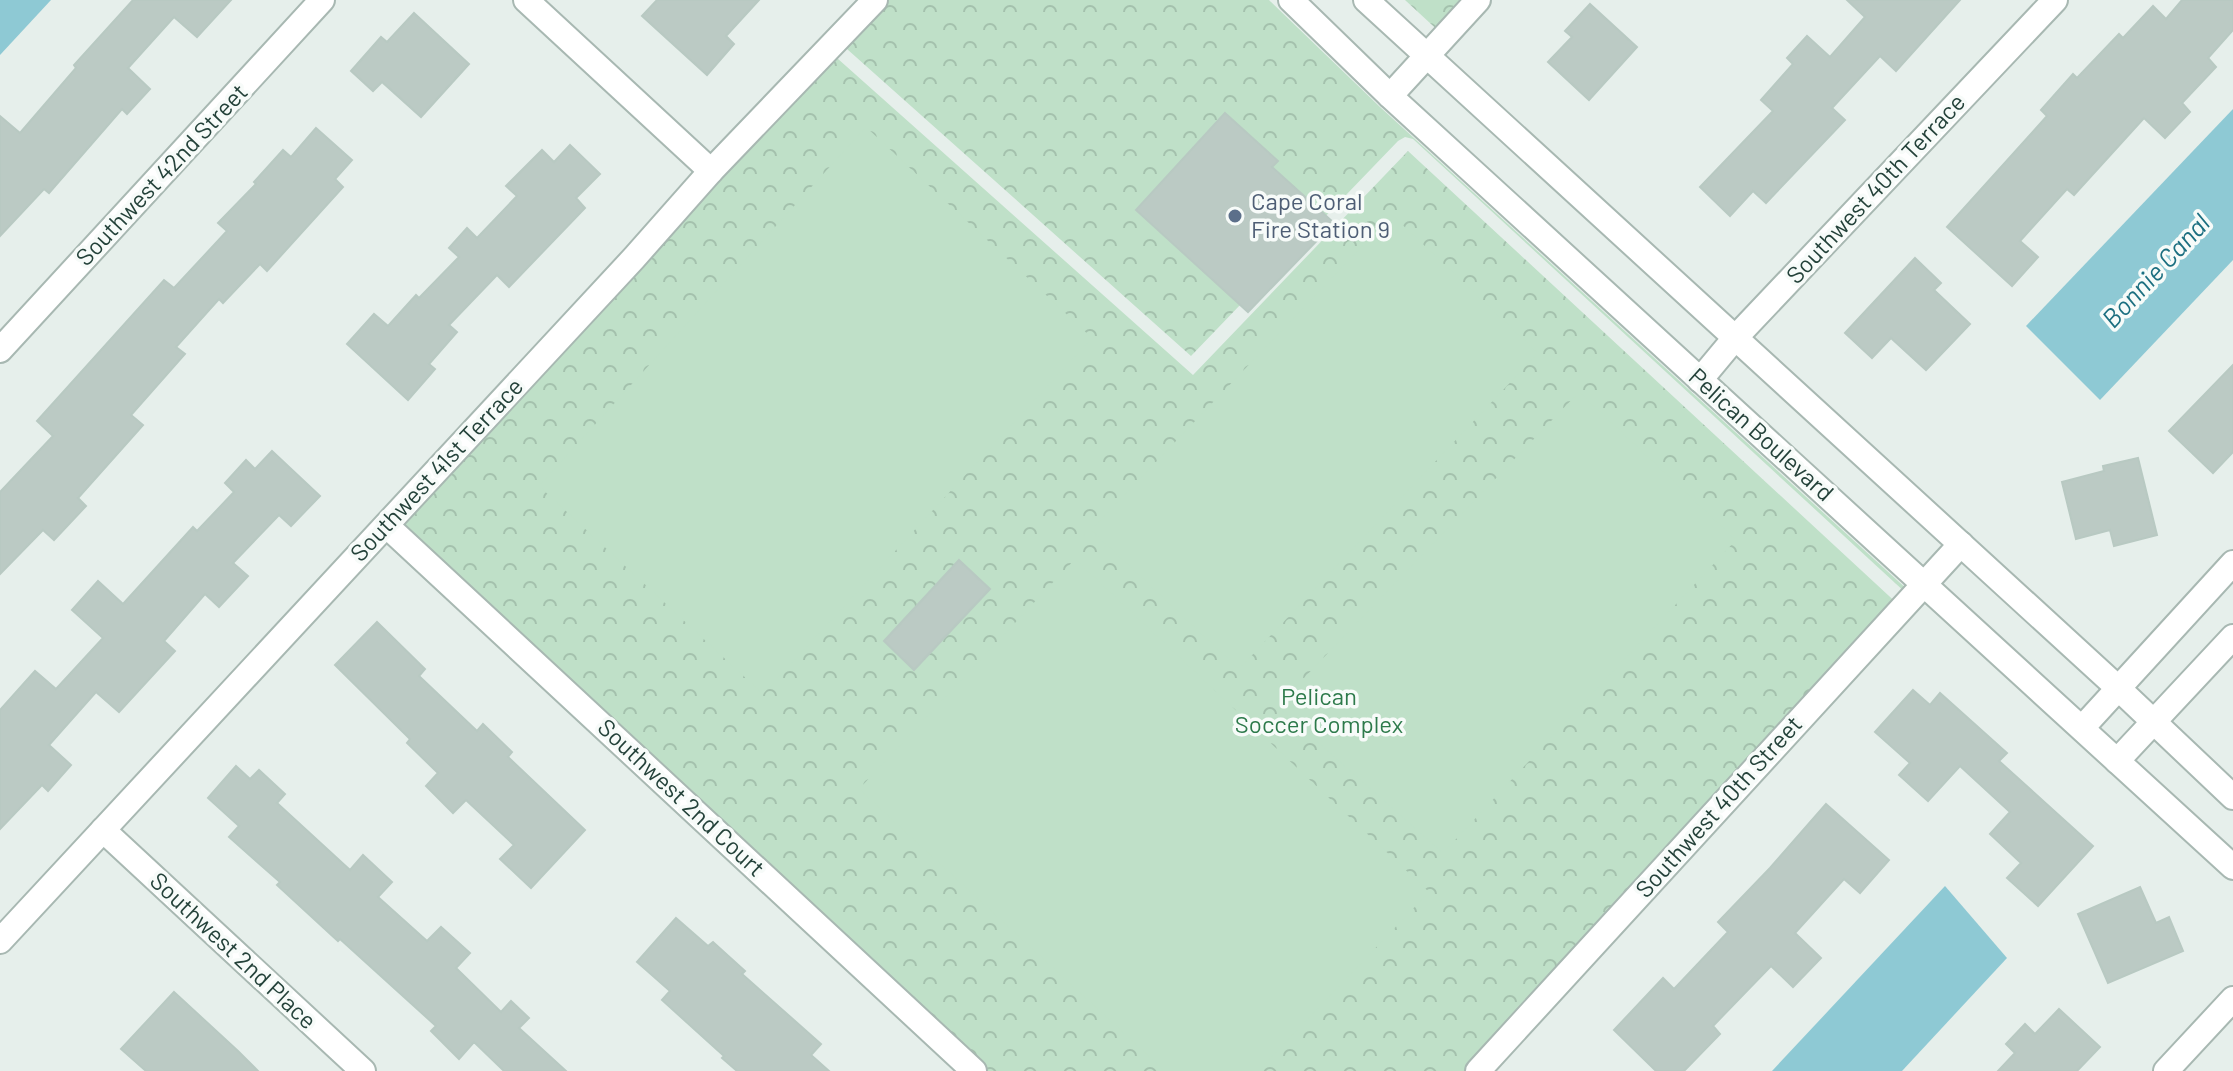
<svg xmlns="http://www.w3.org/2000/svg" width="2233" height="1071" font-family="Barlow,sans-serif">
<defs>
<pattern id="park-crowns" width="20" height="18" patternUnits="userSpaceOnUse" patternTransform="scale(2)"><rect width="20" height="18" fill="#bfe0c8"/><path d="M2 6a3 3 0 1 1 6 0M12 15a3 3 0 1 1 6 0" fill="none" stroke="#a4c1ad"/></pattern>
</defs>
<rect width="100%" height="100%" fill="#e6efeb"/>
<!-- park -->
<g fill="url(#park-crowns)">
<path d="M 876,0 L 1269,0 L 1380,107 L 1910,592 L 1907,594 L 1413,139 L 1405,137 L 1398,141 L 1191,356 L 838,41 Z"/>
<path d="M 1405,0 L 1479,0 L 1444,36 Z"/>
<path d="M 828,50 L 1193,375 L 1408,151 L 1902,608 L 1478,1071 L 975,1071 L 387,526 Z"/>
</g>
<!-- pitch -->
<g fill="#bfe0c8">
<path d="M 866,127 L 1092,338 L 763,694 L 539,486 Z"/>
<path d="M 1392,215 L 1538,353 L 1239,669 L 1091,530 Z"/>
<path d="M 1579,392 L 1736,540 L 1443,853 L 1277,706 Z"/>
<path d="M 1075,559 L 1429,892 L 1258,1071 L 1165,1071 L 859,789 Z"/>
</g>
<!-- water -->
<g fill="#8ec9d4">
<path d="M 0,0 L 51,0 L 0,55 Z"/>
<path d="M 2233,109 L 2233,260 L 2100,400 L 2026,326 Z"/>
<path d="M 1945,886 L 2007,958 L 1902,1071 L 1772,1071 Z"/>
</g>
<!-- building -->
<g fill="#bbcac4" stroke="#b8c9c2" stroke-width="2">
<path d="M 133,0 L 231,0 L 197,37 L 174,17 L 128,68 L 150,89 L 127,114 L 122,109 L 49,193 L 44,189 L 0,236 L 0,116 L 20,133 L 76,68 L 74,65 Z"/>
<path d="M 657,0 L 759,0 L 726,36 L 734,44 L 707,75 L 642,16 Z"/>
<path d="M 1847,0 L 1960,0 L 1896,71 L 1880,56 L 1832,108 L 1845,120 L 1766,203 L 1753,191 L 1730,216 L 1700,187 L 1773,111 L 1761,100 L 1793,64 L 1787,58 L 1807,36 L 1830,57 L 1865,17 Z"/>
<path d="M 2182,0 L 2233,0 L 2233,30 L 2208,58 L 2216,67 L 2182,103 L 2190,112 L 2165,138 L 2144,118 L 2074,195 L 2067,189 L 2020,241 L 2038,257 L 2012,286 L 1947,227 L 2047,116 L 2041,110 L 2073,74 L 2077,78 L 2119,34 L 2123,38 L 2153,6 L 2166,19 Z"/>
<path d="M 1590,4 L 1637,47 L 1589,100 L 1548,62 L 1572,37 L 1565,31 Z"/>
<path d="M 414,13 L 469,64 L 421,117 L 382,82 L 373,91 L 351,71 L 381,37 L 387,42 Z"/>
<path d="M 1225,113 L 1278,161 L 1272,167 L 1334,223 L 1248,312 L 1136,210 Z"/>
<path d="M 316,128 L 352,160 L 335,179 L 343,187 L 267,271 L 260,264 L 223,303 L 219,299 L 176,347 L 185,354 L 131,415 L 143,425 L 78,498 L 86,506 L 54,540 L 43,530 L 0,574 L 0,492 L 53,436 L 37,421 L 164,280 L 174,288 L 227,231 L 218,223 L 256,184 L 254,182 L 283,150 L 291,157 Z"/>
<path d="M 570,145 L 600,174 L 576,198 L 585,208 L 509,287 L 497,275 L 449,325 L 457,332 L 429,364 L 435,369 L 408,400 L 347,344 L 374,314 L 388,326 L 416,295 L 419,298 L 459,257 L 449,248 L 467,228 L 477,238 L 517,196 L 506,186 L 542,150 L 554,162 Z"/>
<path d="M 1915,258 L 1941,283 L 1934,290 L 1970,324 L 1926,370 L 1891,338 L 1872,358 L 1845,333 Z"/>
<path d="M 2233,365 L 2233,452 L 2213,473 L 2169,431 Z"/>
<path d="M 272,451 L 320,496 L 291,526 L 279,515 L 233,563 L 248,576 L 219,607 L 205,594 L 164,641 L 175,651 L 119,712 L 96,692 L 49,745 L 71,765 L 48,791 L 42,785 L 0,829 L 0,710 L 35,671 L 56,689 L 103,638 L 72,610 L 98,581 L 123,604 L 193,527 L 197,531 L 234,492 L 225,483 L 246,460 L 255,469 Z"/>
<path d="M 2138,458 L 2157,535 L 2114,546 L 2110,530 L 2076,539 L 2062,482 L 2104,471 L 2103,466 Z"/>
<path d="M 959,560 L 990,589 L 914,670 L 884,641 Z"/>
<path d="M 377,622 L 425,669 L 419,676 L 477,731 L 483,724 L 512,752 L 508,757 L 585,830 L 531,888 L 500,859 L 514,845 L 466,800 L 453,813 L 426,786 L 438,773 L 407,743 L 410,739 L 335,665 Z"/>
<path d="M 1913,690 L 1930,705 L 1940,693 L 2007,753 L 1999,761 L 2093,846 L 2038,906 L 2007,878 L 2021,863 L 1990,834 L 2010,812 L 1960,766 L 1928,801 L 1899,775 L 1910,763 L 1875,732 Z"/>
<path d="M 236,766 L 250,779 L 259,770 L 285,794 L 277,803 L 350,870 L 363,855 L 392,882 L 378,897 L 427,941 L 441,927 L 470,953 L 456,968 L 501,1012 L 511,1001 L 529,1018 L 519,1028 L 566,1071 L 504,1071 L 474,1042 L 459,1059 L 431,1031 L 436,1026 L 340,939 L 338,941 L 277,885 L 280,882 L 229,837 L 239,826 L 208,798 Z"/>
<path d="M 1826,804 L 1889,860 L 1860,893 L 1844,879 L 1795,933 L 1821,958 L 1793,987 L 1771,966 L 1713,1026 L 1720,1034 L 1684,1071 L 1656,1071 L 1614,1030 L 1663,978 L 1674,989 L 1728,932 L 1718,922 L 1770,868 Z"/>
<path d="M 2140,887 L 2156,923 L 2169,917 L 2183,951 L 2108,983 L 2078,914 Z"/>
<path d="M 676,918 L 708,946 L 713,942 L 745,971 L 742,974 L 821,1044 L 811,1055 L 829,1071 L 737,1071 L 722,1058 L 724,1056 L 662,1000 L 670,991 L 637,962 Z"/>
<path d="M 174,992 L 238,1051 L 258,1071 L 146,1071 L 121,1049 Z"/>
<path d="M 2059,1009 L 2100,1047 L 2077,1071 L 1998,1071 L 2015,1053 L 2006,1044 L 2025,1024 L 2035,1034 Z"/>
</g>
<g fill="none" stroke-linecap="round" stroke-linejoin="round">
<!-- minor casing -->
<g stroke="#a8b8b2" stroke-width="28">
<g id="minor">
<path d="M 526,0 L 711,171"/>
<path d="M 1291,0 L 1390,96 L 2233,867"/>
<path d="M 1366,0 L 2118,688 L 2233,797"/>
<path d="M 1390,96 L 1478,0"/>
<path d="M 0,350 L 322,0"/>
<path d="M 1700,380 L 1735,338 L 2055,0"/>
<path d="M 387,526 L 974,1071"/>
<path d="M 2082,728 L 2233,563"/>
<path d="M 2117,761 L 2233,637"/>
<path d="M 103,830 L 363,1071"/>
<path d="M 0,941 L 634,258 L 711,171 L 875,0"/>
<path d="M 1478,1071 L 1961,544"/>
<path d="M 2166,1071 L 2233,999"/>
</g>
</g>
<!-- minor -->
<use href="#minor" stroke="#fff" stroke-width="24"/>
</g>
<!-- markers -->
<circle fill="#5c6f8a" stroke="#f7fbf9" stroke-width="3" cx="1235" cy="216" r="8"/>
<g text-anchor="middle" stroke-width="7" stroke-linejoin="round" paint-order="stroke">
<!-- street labels -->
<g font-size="24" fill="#24423a" stroke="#f7fbf9">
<text transform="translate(162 175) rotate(-47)" y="8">Southwest 42nd Street</text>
<text transform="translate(1876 189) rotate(-47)" y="8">Southwest 40th Terrace</text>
<text transform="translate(1761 435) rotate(42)" y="8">Pelican Boulevard</text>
<text transform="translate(437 470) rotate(-47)" y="8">Southwest 41st Terrace</text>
<text transform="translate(681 798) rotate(43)" y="8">Southwest 2nd Court</text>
<text transform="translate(1719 807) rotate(-48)" y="8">Southwest 40th Street</text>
<text transform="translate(233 951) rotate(43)" y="8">Southwest 2nd Place</text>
</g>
<!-- service labels -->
<g font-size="24" fill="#4e5e75" stroke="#f7fbf9" text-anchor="start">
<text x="1251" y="210">Cape Coral<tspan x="1251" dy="28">Fire Station 9</tspan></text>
</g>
<!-- park labels -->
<g font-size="24" fill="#2d7a4b" stroke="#f7fbf9">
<text x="1319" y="705">Pelican<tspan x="1319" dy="28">Soccer Complex</tspan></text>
</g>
<!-- water labels -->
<g font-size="26" font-style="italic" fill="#1c6f80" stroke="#f7fbf9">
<text transform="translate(2156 271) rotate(-47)" y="9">Bonnie Canal</text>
</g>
</g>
</svg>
